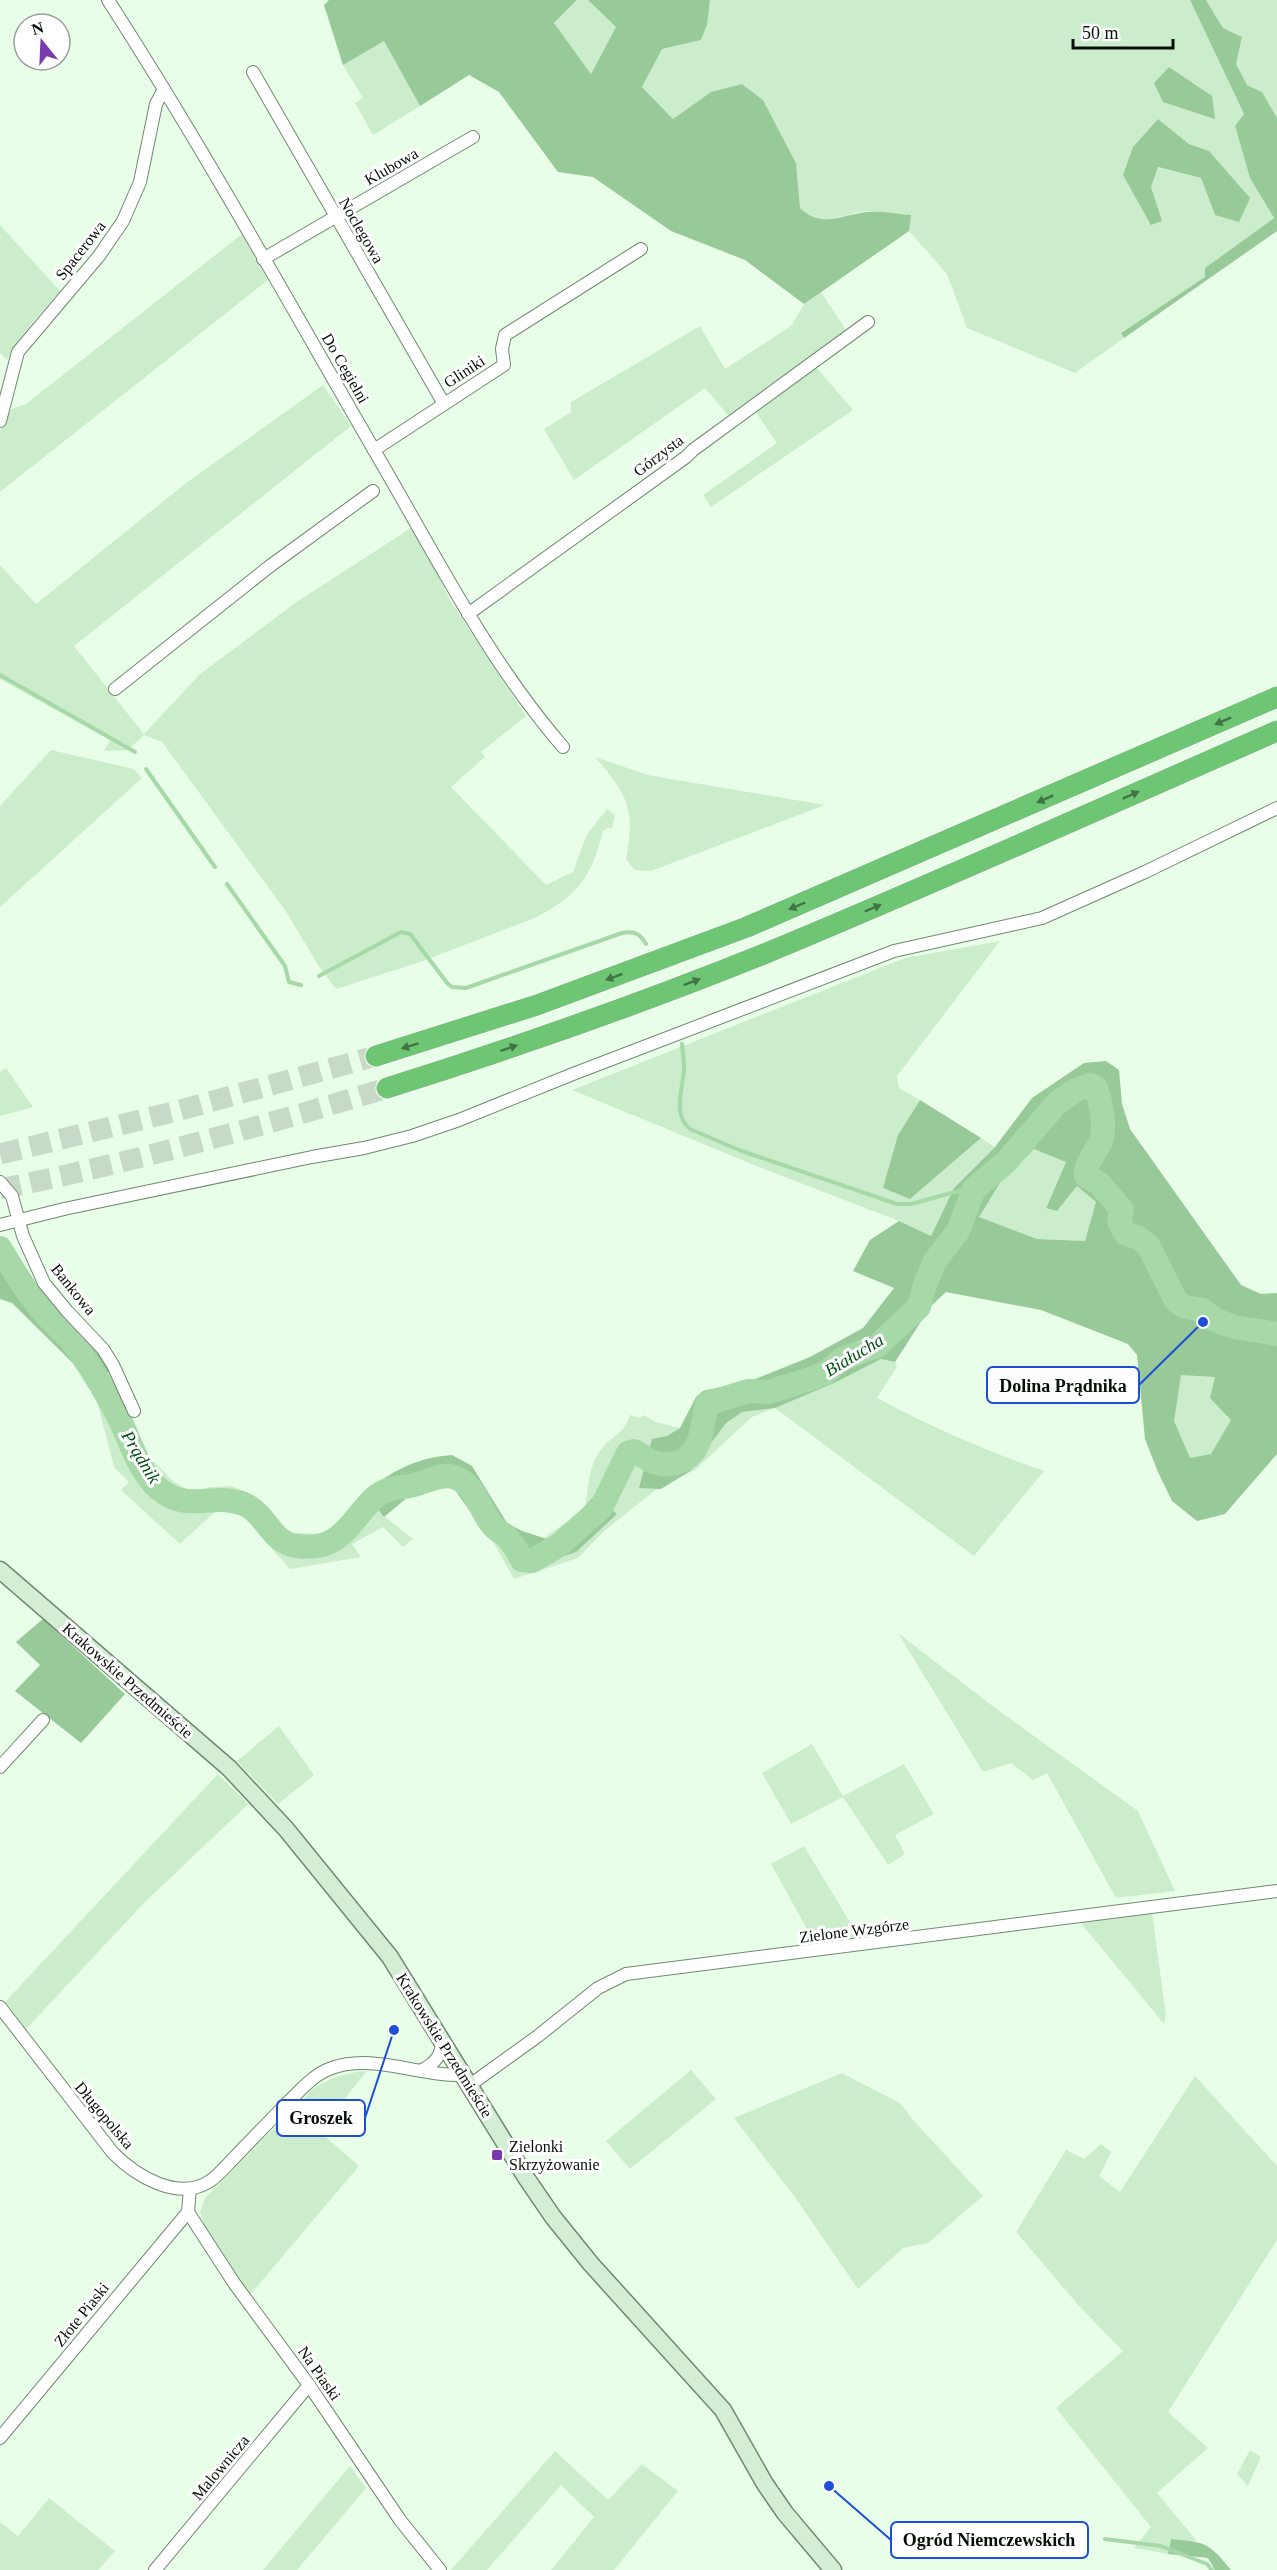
<svg xmlns="http://www.w3.org/2000/svg" width="1277" height="2570" font-family="'Times New Roman',serif">
<rect width="100%" height="100%" fill="#e9fee9"/>
<!-- green -->
<g fill="#ccedcc" fill-rule="evenodd">
<path d="M 577,0 L 588,0 L 616,27 L 591,74 L 554,23 Z"/>
<path d="M 710,0 L 1190,0 L 1244,114 L 1235,126 L 1250,178 L 1274,218 L 1205,268 L 1206,277 L 1122,332 L 1124,338 L 1075,373 L 967,328 L 947,274 L 909,231 L 910,215 C 898,214 885,211 872,211 C 842,211 827,232 800,208 L 796,163 L 763,100 L 742,84 L 711,92 L 673,119 L 642,87 L 662,49 L 701,40 L 707,25 ZM 1158,119 L 1189,144 L 1209,151 L 1215,215 L 1201,178 L 1157,167 L 1151,187 Z"/>
<path d="M 1206,0 L 1277,0 L 1277,118 L 1262,92 L 1247,85 L 1236,64 L 1242,37 L 1223,28 Z"/>
<path d="M 384,41 L 420,106 L 373,135 L 355,103 L 363,98 L 343,65 Z"/>
<path d="M 0,225 L 60,291 C 40,313 21,334 7,360 L 0,353 Z"/>
<path d="M 242,234 L 268,280 L 0,492 L 0,432 L 9,410 L 26,404 Z"/>
<path d="M 821,292 L 848,333 L 730,418 L 705,388 L 574,480 L 544,429 L 571,412 L 571,402 L 700,326 L 725,369 L 791,326 L 804,304 Z"/>
<path d="M 815,366 L 853,410 L 711,507 L 703,495 L 777,443 L 755,411 Z"/>
<path d="M 323,385 L 351,426 L 74,646 L 144,734 L 200,674 L 295,603 L 414,526 L 451,602 L 526,716 L 481,752 L 485,757 L 451,787 L 546,885 L 573,872 L 587,834 L 607,809 L 615,815 L 612,829 L 608,828 L 603,831 C 591,878 579,894 537,917 L 420,962 L 336,989 L 320,968 L 285,910 L 162,742 L 144,735 L 128,750 L 104,751 L 110,740 L 0,679 L 0,565 L 36,604 L 186,483 Z"/>
<path d="M 51,750 L 134,769 L 142,778 L 0,907 L 0,806 Z"/>
<path d="M 595,757 L 648,775 L 825,805 L 651,871 L 634,870 L 626,859 C 636,808 627,795 595,757 Z"/>
<path d="M 1000,941 L 897,1076 L 899,1088 L 920,1100 L 898,1135 L 910,1199 L 981,1138 L 995,1147 L 954,1188 L 931,1236 L 899,1221 L 759,1167 L 572,1090 L 905,958 Z"/>
<path d="M 1082,1066 L 1105,1080 L 1111,1093 L 1116,1163 L 1126,1193 L 1142,1209 L 1157,1247 L 1201,1306 L 1254,1324 L 1268,1320 L 1277,1314 L 1277,1441 L 1272,1449 L 1200,1517 L 1170,1488 L 1155,1452 L 1141,1352 L 1163,1310 L 1165,1290 L 1134,1256 L 1129,1232 L 1122,1222 L 1097,1209 L 1096,1205 L 1085,1241 L 1037,1239 L 979,1217 L 984,1207 L 961,1238 L 949,1264 L 915,1329 L 838,1380 L 881,1359 L 895,1362 L 897,1367 L 877,1398 C 931,1427 986,1451 1044,1471 L 974,1556 L 775,1408 L 752,1417 L 695,1470 L 658,1488 L 603,1532 L 578,1558 L 514,1579 L 465,1492 L 452,1481 L 414,1489 L 384,1516 L 413,1539 L 403,1547 L 383,1527 L 352,1544 L 361,1557 L 290,1569 L 243,1516 L 217,1510 L 180,1544 L 121,1490 L 129,1482 L 114,1467 L 92,1382 L 110,1371 L 148,1456 L 174,1482 L 191,1491 L 211,1487 L 231,1486 L 251,1494 L 266,1507 L 280,1528 L 293,1533 L 322,1534 L 343,1519 L 364,1492 L 368,1496 L 367,1494 L 431,1463 L 449,1462 L 474,1474 L 525,1557 L 549,1534 L 585,1510 C 588,1489 588,1464 603,1447 C 616,1433 623,1434 630,1415 L 640,1418 L 644,1415 L 656,1422 L 680,1428 L 675,1432 L 679,1434 L 704,1396 L 781,1377 L 865,1331 L 895,1304 L 902,1276 L 935,1246 L 938,1235 L 948,1222 L 961,1190 ZM 1079,1107 L 1086,1125 L 1085,1145 L 1095,1200 L 1077,1186 L 1057,1211 L 1046,1207 L 1066,1162 L 1035,1149 Z"/>
<path d="M 6,1068 L 33,1107 L 0,1116 L 0,1072 Z"/>
<path d="M 898,1633 L 994,1707 L 1138,1811 L 1175,1891 L 1116,1898 L 1047,1773 L 1033,1780 L 1011,1763 L 983,1772 Z"/>
<path d="M 279,1726 L 314,1775 L 278,1804 L 237,1761 Z"/>
<path d="M 812,1744 L 843,1796 L 904,1764 L 934,1814 L 895,1835 L 905,1854 L 888,1865 L 843,1797 L 791,1824 L 762,1773 Z"/>
<path d="M 218,1774 L 248,1804 L 143,1904 L 26,2029 L 5,2002 Z"/>
<path d="M 804,1846 L 859,1937 L 816,1945 L 771,1864 Z"/>
<path d="M 1152,1913 L 1166,2015 L 1164,2024 L 1080,1922 Z"/>
<path d="M 691,2070 L 716,2099 L 630,2169 L 606,2141 Z"/>
<path d="M 367,2071 L 319,2131 L 359,2166 L 249,2296 L 206,2230 L 200,2212 L 205,2198 L 313,2089 C 330,2078 346,2072 367,2071 Z"/>
<path d="M 842,2073 L 900,2103 L 914,2121 L 983,2196 L 928,2243 L 903,2248 L 858,2289 L 797,2200 L 734,2118 Z"/>
<path d="M 1195,2076 L 1277,2166 L 1277,2240 L 1168,2412 L 1208,2448 L 1157,2493 L 1197,2541 L 1171,2539 L 1168,2554 L 1134,2548 L 1151,2527 L 1056,2408 L 1123,2351 L 1079,2306 L 1016,2232 L 1066,2150 L 1084,2159 L 1101,2144 L 1111,2152 L 1099,2176 L 1120,2192 Z"/>
<path d="M 1250,2450 L 1261,2457 L 1248,2486 L 1237,2474 Z"/>
<path d="M 555,2451 L 608,2500 L 642,2464 L 678,2491 L 614,2570 L 551,2570 L 594,2517 L 561,2485 L 487,2570 L 451,2570 Z"/>
<path d="M 350,2466 L 366,2488 L 297,2570 L 263,2570 Z"/>
<path d="M 49,2498 L 115,2551 L 98,2570 L 0,2570 L 0,2522 L 18,2536 Z"/>
</g>
<!-- forest -->
<g fill="#98c999" fill-rule="evenodd">
<path d="M 329,0 L 577,0 L 554,23 L 591,74 L 616,27 L 588,0 L 710,0 L 707,25 L 701,40 L 662,49 L 642,87 L 673,119 L 711,92 L 742,84 L 763,100 L 796,163 L 800,208 C 823,229 840,215 867,212 C 881,210 897,214 911,215 L 909,231 L 804,304 L 745,260 L 671,231 L 593,177 L 558,172 L 499,92 L 469,75 L 420,106 L 384,41 L 343,65 L 324,5 Z"/>
<path d="M 1190,0 L 1206,0 L 1223,28 L 1242,37 L 1236,64 L 1247,85 L 1262,92 L 1277,118 L 1277,231 L 1124,338 L 1121,333 L 1205,277 L 1205,268 L 1274,218 L 1250,178 L 1235,126 L 1244,114 Z"/>
<path d="M 1169,67 L 1212,96 L 1215,119 L 1163,102 L 1154,83 Z"/>
<path d="M 1158,119 L 1189,144 L 1209,151 L 1250,198 L 1239,222 L 1215,215 L 1201,178 L 1158,167 L 1151,187 L 1162,221 L 1151,225 L 1123,175 L 1133,147 Z"/>
<path d="M 1106,1061 L 1119,1070 L 1122,1104 L 1130,1129 L 1241,1285 L 1261,1294 L 1277,1293 L 1277,1454 L 1225,1514 L 1197,1521 L 1172,1501 L 1158,1472 L 1145,1439 L 1137,1355 L 1128,1344 L 1041,1310 L 946,1292 L 931,1306 L 895,1362 L 881,1359 L 834,1383 L 775,1408 L 742,1412 L 726,1423 L 690,1471 L 661,1489 L 639,1488 L 652,1439 L 667,1436 L 680,1428 L 696,1397 L 703,1391 L 755,1379 L 810,1357 L 863,1328 L 894,1288 L 853,1271 L 870,1240 L 899,1221 L 931,1236 L 954,1188 L 995,1147 L 1032,1098 L 1084,1063 ZM 1034,1149 L 1066,1162 L 1046,1208 L 1057,1211 L 1077,1186 L 1096,1202 L 1085,1241 L 1037,1239 L 979,1217 L 1001,1181 ZM 1181,1375 L 1215,1377 L 1210,1398 L 1231,1420 L 1211,1454 L 1190,1458 L 1174,1421 Z"/>
<path d="M 920,1100 L 981,1138 L 910,1199 L 883,1188 L 898,1135 Z"/>
<path d="M 10,1247 L 29,1277 L 60,1312 L 98,1349 L 110,1371 L 92,1382 L 12,1303 L 0,1299 L 0,1249 Z"/>
<path d="M 452,1455 L 472,1466 L 507,1523 L 522,1531 L 547,1539 L 563,1530 L 595,1495 L 617,1514 L 576,1552 L 536,1565 L 517,1563 L 484,1531 L 455,1490 L 439,1485 L 409,1496 L 384,1517 L 364,1492 C 394,1471 414,1458 452,1455 Z"/>
<path d="M 43,1619 L 125,1694 L 81,1743 L 15,1691 L 40,1665 L 16,1642 Z"/>
<path d="M 1171,2539 C 1206,2542 1209,2543 1231,2570 L 1215,2570 L 1208,2558 L 1168,2554 Z"/>
</g>
<g fill="none" stroke-linecap="round" stroke-linejoin="round">
<!-- stream -->
<g stroke="#a7d9a8" stroke-width="4">
<path d="M 0,675 L 135,752"/>
<path d="M 146,769 L 215,867"/>
<path d="M 227,884 L 285,966 L 289,982 L 301,985"/>
<path d="M 319,976 L 401,932 L 410,934 L 448,984 L 452,987 L 466,988 L 622,933 C 634,931 640,933 646,944"/>
<path d="M 682,1044 C 683,1052 684,1061 684,1069 C 683,1088 672,1115 690,1129 L 739,1150 L 897,1204 L 911,1204 L 977,1186"/>
<path d="M 1105,2539 L 1161,2546 L 1207,2564 L 1212,2570"/>
</g>
<!-- river -->
<path stroke="#a7d9a8" stroke-width="24" d="M 0,1248 C 14,1271 28,1295 46,1315 C 56,1326 69,1336 77,1348 C 93,1371 109,1397 121,1422 C 131,1444 140,1473 159,1489 C 189,1514 216,1491 246,1505 C 268,1516 271,1543 297,1546 C 340,1552 348,1524 373,1499 C 385,1488 395,1488 410,1486 C 424,1483 440,1473 454,1477 C 477,1485 479,1511 493,1526 C 497,1531 503,1533 507,1537 C 513,1544 518,1552 522,1560 L 532,1561 L 558,1546 L 601,1508 L 628,1453 L 634,1451 C 640,1454 645,1458 651,1461 C 672,1470 694,1460 700,1438 C 703,1427 704,1415 707,1404 L 748,1391 L 768,1392 L 807,1380 L 826,1373 L 842,1359 L 877,1346 L 919,1307 L 925,1284 L 935,1261 L 958,1231 L 974,1189 L 1006,1162 L 1057,1103 L 1076,1090 L 1090,1085 L 1096,1088 C 1101,1103 1106,1126 1101,1141 C 1096,1152 1084,1165 1086,1176 L 1099,1183 L 1122,1210 L 1119,1221 L 1126,1234 L 1139,1238 L 1148,1245 L 1176,1301 L 1185,1307 L 1203,1310 L 1213,1319 L 1234,1327 L 1277,1334"/>
<!-- highway-tunnel -->
<g stroke="#c7dac7" stroke-width="21" stroke-dasharray="21 10" stroke-linecap="butt">
<path d="M 0,1154 L 177,1111 L 376,1056"/>
<path d="M 0,1189 C 131,1163 259,1127 387,1088"/>
</g>
<!-- street casing -->
<g stroke="#708870" stroke-width="14">
<g id="street">
<path d="M 108,0 C 206,152 294,312 385,469 C 440,564 491,664 563,747"/>
<path d="M 253,72 L 444,404"/>
<path d="M 263,259 L 473,137"/>
<path d="M 0,421 L 18,352 L 99,256 L 123,221 L 140,182 L 156,104 L 164,89"/>
<path d="M 374,450 L 504,365 L 502,349 L 505,335 L 641,249"/>
<path d="M 468,614 L 686,457 L 693,450 L 868,322"/>
<path d="M 115,689 L 270,566 L 373,491"/>
<path d="M 0,1182 L 12,1196 L 23,1236 L 44,1283 L 67,1311 L 103,1349 L 113,1365 L 134,1411"/>
<path d="M 0,1225 L 64,1209 L 312,1157 L 364,1148 L 412,1136 L 459,1120 L 573,1074 L 894,951 L 1042,918 L 1145,872 L 1277,808"/>
<path d="M 0,1767 L 43,1720"/>
<path d="M 0,2007 L 113,2153 C 136,2176 178,2202 210,2181 C 218,2176 226,2166 233,2159 C 251,2140 269,2122 287,2103 C 300,2091 312,2076 329,2069 C 373,2052 419,2077 464,2075"/>
<path d="M 422,2070 C 434,2064 444,2054 441,2039"/>
<path d="M 470,2085 L 538,2036 L 598,1988 L 626,1974 L 1277,1891"/>
<path d="M 190,2189 L 188,2212 L 234,2283 L 309,2385 L 400,2520 L 440,2570"/>
<path d="M 0,2438 L 188,2212"/>
<path d="M 155,2570 L 309,2385"/>
</g>
</g>
<!-- secondary casing -->
<g stroke="#708870" stroke-width="19">
<path id="secondary" d="M 0,1570 L 229,1768 L 286,1829 L 390,1957 L 527,2179 L 553,2217 L 591,2264 L 723,2410 L 765,2484 L 785,2513 L 833,2570"/>
</g>
<!-- highway casing -->
<g stroke="#fff" stroke-width="23">
<g id="highway">
<path d="M 376,1056 L 537,1005 L 747,927 L 1277,697"/>
<path d="M 387,1088 C 514,1048 640,1004 764,954 C 936,883 1106,806 1277,731"/>
</g>
</g>
<!-- street -->
<use href="#street" stroke="#fff" stroke-width="12"/>
<!-- secondary -->
<use href="#secondary" stroke="#d4eed5" stroke-width="16"/>
<!-- highway -->
<use href="#highway" stroke="#6ec674" stroke-width="21"/>
</g>
<!-- one-way arrows -->
<defs><path id="oneway-solid" d="M-6-.8H1V-3.2L6.5 0L1 3.2V.8H-6Z" transform="scale(1.5)"/></defs>
<g fill="#3f7443">
<use href="#oneway-solid" transform="translate(1223 721) rotate(156)"/>
<use href="#oneway-solid" transform="translate(1131 795) rotate(-24)"/>
<use href="#oneway-solid" transform="translate(1045 799) rotate(156)"/>
<use href="#oneway-solid" transform="translate(797 906) rotate(157)"/>
<use href="#oneway-solid" transform="translate(873 908) rotate(-23)"/>
<use href="#oneway-solid" transform="translate(614 977) rotate(160)"/>
<use href="#oneway-solid" transform="translate(692 982) rotate(-21)"/>
<use href="#oneway-solid" transform="translate(410 1046) rotate(163)"/>
<use href="#oneway-solid" transform="translate(509 1048) rotate(-19)"/>
</g>
<!-- markers -->
<rect fill="#793aae" stroke="#fff" stroke-width="2" x="491" y="2149" width="12" height="12" rx="3"/>
<g text-anchor="middle" stroke-width="6" stroke-linejoin="round" paint-order="stroke">
<!-- street labels -->
<g font-size="16" fill="#060f07" stroke="#fff">
<text transform="translate(391 166) rotate(-30)" y="6">Klubowa</text>
<text transform="translate(362 230) rotate(60)" y="6">Noclegowa</text>
<text transform="translate(80 250) rotate(-52)" y="6">Spacerowa</text>
<text transform="translate(346 368) rotate(60)" y="6">Do Cegielni</text>
<text transform="translate(464 371) rotate(-33)" y="6">Gliniki</text>
<text transform="translate(658 455) rotate(-37)" y="6">Górzysta</text>
<text transform="translate(74 1289) rotate(51)" y="6">Bankowa</text>
<text transform="translate(128 1680) rotate(41)" y="6">Krakowskie Przedmieście</text>
<text transform="translate(854 1930) rotate(-7)" y="6">Zielone Wzgórze</text>
<text transform="translate(445 2045) rotate(58)" y="6">Krakowskie Przedmieście</text>
<text transform="translate(105 2115) rotate(50)" y="6">Długopolska</text>
<text transform="translate(81 2314) rotate(-51)" y="6">Złote Piaski</text>
<text transform="translate(320 2373) rotate(55)" y="6">Na Piaski</text>
<text transform="translate(220 2467) rotate(-50)" y="6">Malownicza</text>
</g>
<!-- poi labels -->
<g font-size="16" fill="#060f07" stroke="#fff" text-anchor="start">
<text x="509" y="2152">Zielonki<tspan x="509" dy="18">Skrzyżowanie</tspan></text>
</g>
<!-- water labels -->
<g font-size="18" font-style="italic" fill="#004f12" stroke="#fff">
<text transform="translate(854 1355) rotate(-31)" y="6">Białucha</text>
<text transform="translate(141 1457) rotate(59)" y="6">Prądnik</text>
</g>
</g>
<!-- callouts -->
<path fill="none" stroke="#1d4ed8" stroke-width="2" d="M1203 1322L1139 1385M394 2030L365 2118M829 2486L891 2540"/>
<g fill="#1d4ed8" stroke="#fff" stroke-width="2">
<circle cx="1203" cy="1322" r="6"/>
<circle cx="394" cy="2030" r="6"/>
<circle cx="829" cy="2486" r="6"/>
</g>
<g fill="#fff" stroke="#1d4ed8" stroke-width="2">
<rect x="987" y="1367" width="152" height="36" rx="6"/>
<rect x="277" y="2100" width="88" height="36" rx="6"/>
<rect x="891" y="2522" width="197" height="36" rx="6"/>
</g>
<g font-size="18" text-anchor="middle" font-weight="bold" fill="#060f07">
<text x="1063" y="1392">Dolina Prądnika</text>
<text x="321" y="2124">Groszek</text>
<text x="989" y="2546">Ogród Niemczewskich</text>
</g>
<!-- north arrow -->
<g transform="translate(42 42) rotate(342)"><circle r="28" fill="#ffffff" stroke="#9b9f9c" stroke-width="1.5"/>
<path d="M0-4.5L10 22L0 15L-10 22Z" fill="#793aae"/>
<text y="-9" font-size="16" font-weight="bold" text-anchor="middle" fill="#060f07">N</text>
</g>
<!-- scale -->
<path d="M1073 39v9h100v-9" fill="none" stroke="#060f07" stroke-width="3"/>
<text x="1082" y="39" font-size="18" fill="#060f07" stroke="#ffffff" stroke-width="4.5" paint-order="stroke">50 m</text>
</svg>
